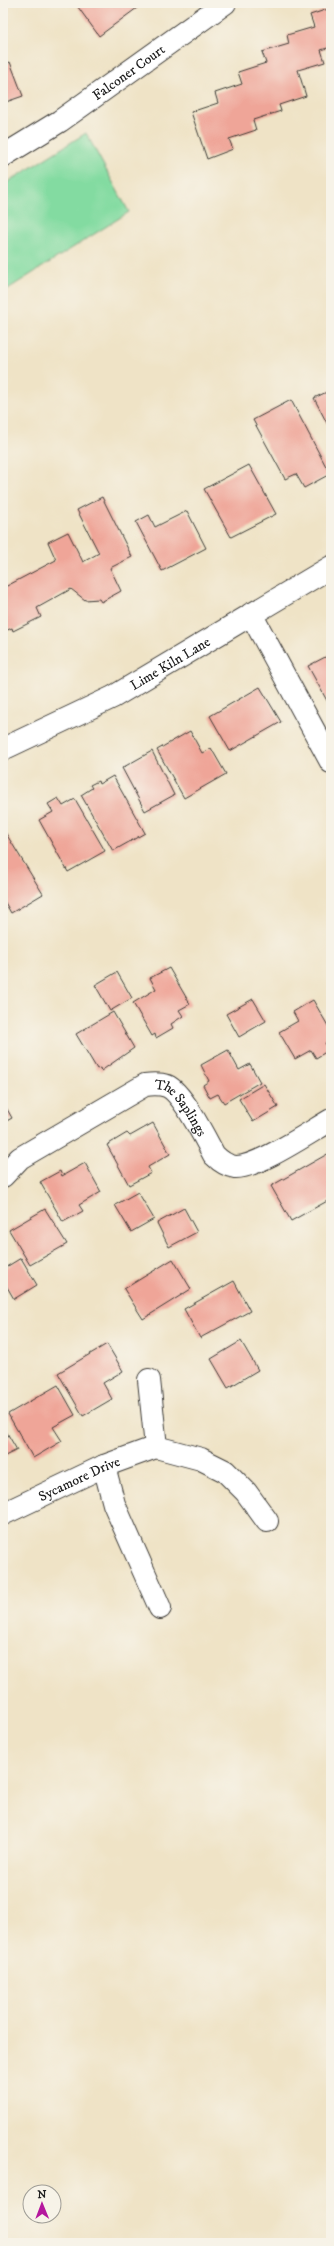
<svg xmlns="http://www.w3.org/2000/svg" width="334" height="2246" font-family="'IM FELL DW Pica',serif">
<rect width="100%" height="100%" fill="#f7f3e8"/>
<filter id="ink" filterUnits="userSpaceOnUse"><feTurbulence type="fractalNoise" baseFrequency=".025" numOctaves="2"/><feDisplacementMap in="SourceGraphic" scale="8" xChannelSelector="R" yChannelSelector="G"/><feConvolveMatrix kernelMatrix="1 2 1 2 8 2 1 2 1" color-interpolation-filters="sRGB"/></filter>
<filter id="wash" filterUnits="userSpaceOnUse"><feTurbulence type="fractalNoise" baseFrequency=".012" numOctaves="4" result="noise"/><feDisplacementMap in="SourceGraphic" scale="16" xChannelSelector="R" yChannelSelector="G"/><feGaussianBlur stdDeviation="0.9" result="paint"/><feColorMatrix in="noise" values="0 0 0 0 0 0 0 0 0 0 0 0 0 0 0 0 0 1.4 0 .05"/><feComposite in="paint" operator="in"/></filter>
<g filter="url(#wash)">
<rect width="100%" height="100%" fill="#efe3c6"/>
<!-- green -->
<path fill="#83dba1" stroke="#507c5e" d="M 86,133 L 129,212 L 3,292 L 3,185 Z"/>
<g id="blocks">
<!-- building -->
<g fill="#efa598">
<path d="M 75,3 L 140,3 L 141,5 L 99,36 Z"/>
<path d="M 331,8 L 331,47 L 321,50 L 325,62 L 298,70 L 306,96 L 279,105 L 281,111 L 253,120 L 256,130 L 229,139 L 233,149 L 207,159 L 191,112 L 218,103 L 215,93 L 242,84 L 238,72 L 266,63 L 262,52 L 289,44 L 287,35 L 314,27 L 310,15 Z"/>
<path d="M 10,62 L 23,96 L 3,103 L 3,65 Z"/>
<path d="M 331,390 L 331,431 L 314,398 Z"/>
<path d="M 291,400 L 330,474 L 304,488 L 296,474 L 285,479 L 253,420 Z"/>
<path d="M 249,465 L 276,514 L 231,537 L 204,489 Z"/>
<path d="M 102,497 L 132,557 L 110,568 L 121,591 L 101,602 L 99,599 L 85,600 L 71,589 L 37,608 L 41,617 L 13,631 L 12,628 L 3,632 L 3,588 L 56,560 L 48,542 L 68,532 L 83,562 L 99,553 L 77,510 Z"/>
<path d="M 187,511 L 206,548 L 162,571 L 136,522 L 149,515 L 155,527 Z"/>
<path d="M 331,654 L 331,708 L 308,666 Z"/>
<path d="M 260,687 L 281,722 L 230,751 L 210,716 Z"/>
<path d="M 190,731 L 202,753 L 211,748 L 226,774 L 184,798 L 157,750 Z"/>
<path d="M 152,751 L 174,795 L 145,811 L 122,768 Z"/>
<path d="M 113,776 L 145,833 L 113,851 L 81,795 L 92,788 L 90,785 L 98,781 L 99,784 Z"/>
<path d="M 58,798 L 63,806 L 75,799 L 105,851 L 68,872 L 39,820 L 53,812 L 48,804 Z"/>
<path d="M 5,832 L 43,894 L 11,913 L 3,899 L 3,833 Z"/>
<path d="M 169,968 L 190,1004 L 179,1010 L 183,1016 L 171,1024 L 173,1028 L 156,1038 L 155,1034 L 152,1036 L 133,1003 L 156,989 L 150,978 Z"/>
<path d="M 117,972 L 132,998 L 110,1011 L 95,985 Z"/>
<path d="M 253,999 L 266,1021 L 239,1037 L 226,1014 Z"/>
<path d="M 313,1000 L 331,1031 L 331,1040 L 325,1043 L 329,1050 L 316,1058 L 311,1050 L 295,1059 L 279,1032 L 298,1021 L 293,1012 Z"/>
<path d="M 113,1012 L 134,1048 L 101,1071 L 100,1068 L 97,1069 L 76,1034 Z"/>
<path d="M 228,1050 L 239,1070 L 250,1064 L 260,1082 L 224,1103 L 218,1094 L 210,1098 L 203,1085 L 209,1081 L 201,1065 Z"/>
<path d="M 264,1084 L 278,1107 L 253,1122 L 239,1099 Z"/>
<path d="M 3,1102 L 12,1118 L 3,1123 Z"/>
<path d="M 153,1123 L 170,1154 L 148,1167 L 151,1173 L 129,1185 L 107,1145 L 127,1133 L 130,1136 Z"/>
<path d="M 331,1152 L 331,1199 L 291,1221 L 271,1186 Z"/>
<path d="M 85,1163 L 101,1192 L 79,1205 L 83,1211 L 63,1222 L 40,1182 L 60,1171 L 62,1176 Z"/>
<path d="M 138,1192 L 154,1219 L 131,1232 L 115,1205 Z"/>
<path d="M 184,1208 L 197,1232 L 169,1247 L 157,1223 Z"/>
<path d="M 45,1209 L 67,1244 L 30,1265 L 9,1230 Z"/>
<path d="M 21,1258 L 37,1285 L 14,1299 L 3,1280 L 3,1269 Z"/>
<path d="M 173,1259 L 191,1289 L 143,1319 L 124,1289 Z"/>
<path d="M 234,1281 L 250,1311 L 200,1338 L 184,1309 Z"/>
<path d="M 241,1341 L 258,1370 L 228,1388 L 211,1359 Z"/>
<path d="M 107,1344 L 123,1371 L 103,1383 L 112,1399 L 83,1416 L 58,1373 Z"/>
<path d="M 58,1385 L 75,1415 L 53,1427 L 62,1441 L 33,1458 L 8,1414 Z"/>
<path d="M 3,1426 L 17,1450 L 3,1457 Z"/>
</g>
</g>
</g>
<g filter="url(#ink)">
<use href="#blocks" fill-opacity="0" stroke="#3c3a36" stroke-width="1"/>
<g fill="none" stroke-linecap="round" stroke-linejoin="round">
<!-- minor casing -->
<g stroke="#3c3a36" stroke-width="24">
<g id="minor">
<path id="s1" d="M 3,156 L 60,121 L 225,3"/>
<path d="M 251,614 L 331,762"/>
<path id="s2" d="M 3,749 L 113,697 L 331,567"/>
<path id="s3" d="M 3,1176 L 20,1158 L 145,1085 C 152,1084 161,1084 167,1086 C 182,1092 206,1140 214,1155 C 220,1161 227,1166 235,1167 C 257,1168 310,1132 331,1120"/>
<path d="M 149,1380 L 156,1447"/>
<path d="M 104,1466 L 114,1504 L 160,1608"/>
<path id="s4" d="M 3,1514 L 104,1466 L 156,1447 L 201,1459 L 225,1471 L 246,1492 L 267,1521"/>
</g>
</g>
<!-- minor -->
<use href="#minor" stroke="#fff" stroke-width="22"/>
</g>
</g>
<g text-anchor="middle" stroke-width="3" stroke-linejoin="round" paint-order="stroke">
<!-- street labels -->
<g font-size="14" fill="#1c1c1c" stroke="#f7f3e8">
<text dy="5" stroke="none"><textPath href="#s1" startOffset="151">Falconer Court</textPath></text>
<text dy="5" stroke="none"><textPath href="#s2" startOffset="188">Lime Kiln Lane</textPath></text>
<text dy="5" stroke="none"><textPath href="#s3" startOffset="216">The Saplings</textPath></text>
<text dy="5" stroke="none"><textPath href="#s4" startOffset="84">Sycamore Drive</textPath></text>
</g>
</g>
<!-- margin -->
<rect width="334" height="2246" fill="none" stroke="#f7f3e8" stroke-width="16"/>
<!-- north arrow -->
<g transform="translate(42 2204) rotate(359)"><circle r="19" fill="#f7f3e8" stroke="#9f9d96"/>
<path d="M0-3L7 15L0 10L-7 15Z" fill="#b5179e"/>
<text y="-6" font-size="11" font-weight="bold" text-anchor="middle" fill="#1c1c1c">N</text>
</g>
</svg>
